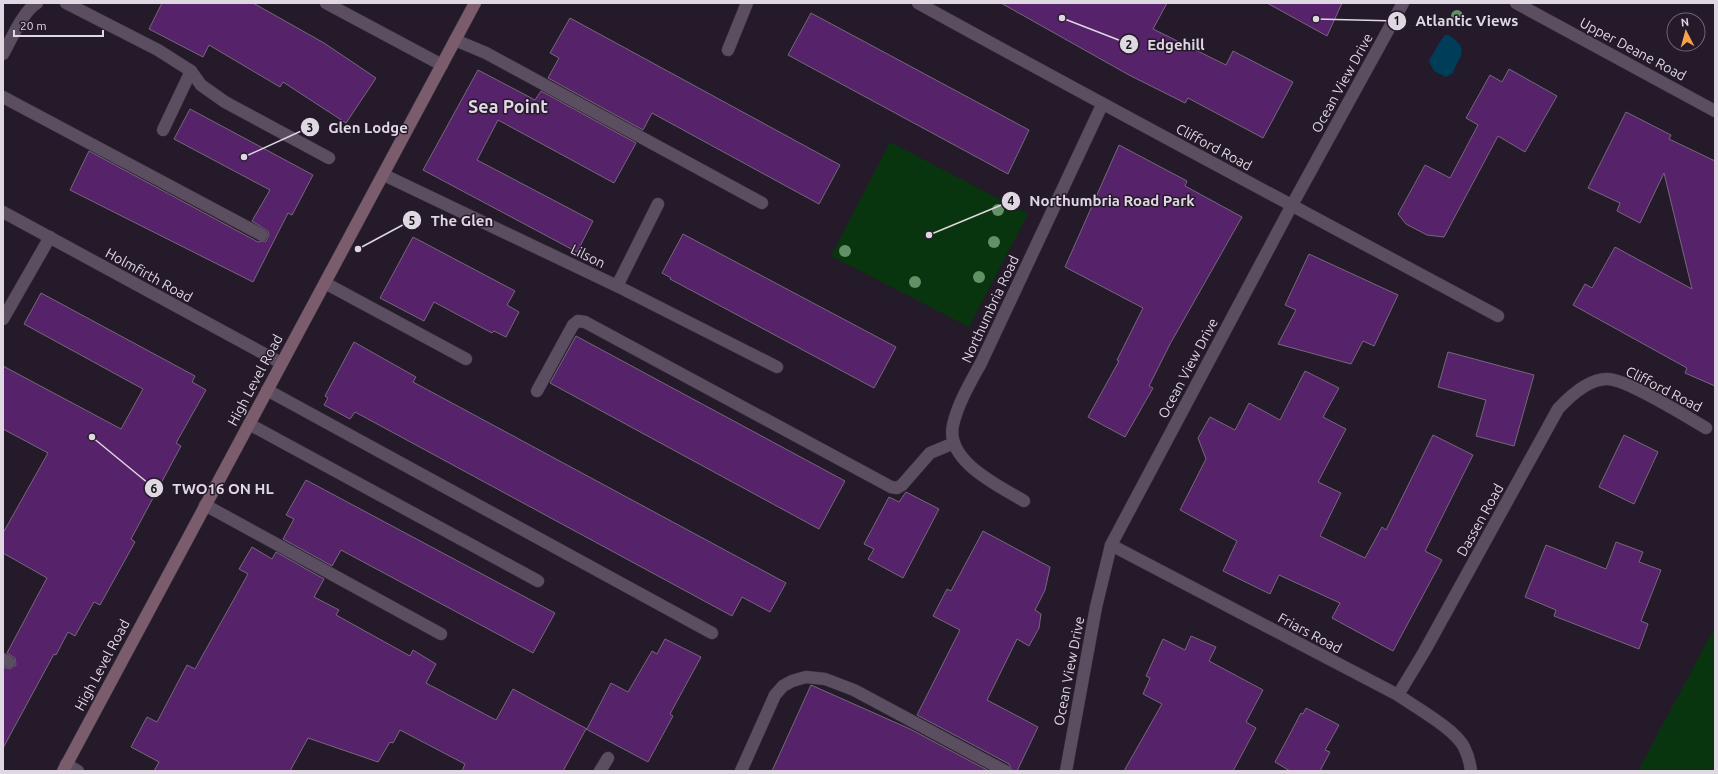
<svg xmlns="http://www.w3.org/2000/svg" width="1718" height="774" font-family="Ubuntu,sans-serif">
<rect width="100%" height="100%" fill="#251a2a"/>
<!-- green -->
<g fill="#08350e">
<path d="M 890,142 L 1028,214 L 969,327 L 831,256 Z"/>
<path d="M 1715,627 L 1715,771 L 1638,771 Z"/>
</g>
<!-- water -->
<path fill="#003d59" d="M 1445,35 C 1450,34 1452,38 1455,40 C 1470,51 1456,61 1453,73 L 1446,77 L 1434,71 L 1429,61 C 1430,59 1443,36 1445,35 Z"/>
<!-- building -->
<g fill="#562269" stroke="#75687b">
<path d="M 162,3 L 253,3 L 324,43 L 376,78 L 346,123 L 283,82 L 280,87 L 209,45 L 203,57 L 149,29 Z"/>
<path d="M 1001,3 L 1167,3 L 1153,29 L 1226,65 L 1233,51 L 1293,82 L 1263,138 L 1188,98 L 1185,103 L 1129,75 Z"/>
<path d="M 1267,3 L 1342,3 L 1327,36 Z"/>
<path d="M 811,13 L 1029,130 L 1008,174 L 788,55 Z"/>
<path d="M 570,18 L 840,165 L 819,204 L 652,113 L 643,130 L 548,78 L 559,58 L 550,53 Z"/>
<path d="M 1509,69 L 1557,96 L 1525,152 L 1498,136 L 1444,237 L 1427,235 L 1406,224 L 1398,214 L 1425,165 L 1450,178 L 1478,125 L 1466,118 L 1490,75 L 1502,82 Z"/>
<path d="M 478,70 L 535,100 L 541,91 L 636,143 L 614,183 L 498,120 L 477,160 L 593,221 L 577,252 L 423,170 Z"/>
<path d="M 190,109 L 313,175 L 292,215 L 288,213 L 253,282 L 70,190 L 89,151 L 258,242 L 266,241 L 269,235 L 268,231 L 252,221 L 270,190 L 174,139 Z"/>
<path d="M 1626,112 L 1671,135 L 1669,139 L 1715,161 L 1715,386 L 1685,373 L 1687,368 L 1573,305 L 1585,284 L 1592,288 L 1615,247 L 1692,289 L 1664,173 L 1640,223 L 1617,211 L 1620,203 L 1588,188 Z"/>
<path d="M 1119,145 L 1187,181 L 1185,186 L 1242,217 L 1170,344 L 1149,386 L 1153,388 L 1125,437 L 1088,417 L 1119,361 L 1117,360 L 1143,308 L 1065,267 Z"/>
<path d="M 683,234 L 896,347 L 874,388 L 670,279 L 671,278 L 662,273 Z"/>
<path d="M 413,237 L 515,291 L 507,305 L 519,312 L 506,337 L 494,331 L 492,333 L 434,302 L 424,321 L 380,298 Z"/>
<path d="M 1309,254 L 1398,295 L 1374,346 L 1363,341 L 1351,364 L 1278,344 L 1296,310 L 1285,305 Z"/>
<path d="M 41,293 L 195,376 L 192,382 L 206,390 L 176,443 L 181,446 L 131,539 L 135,542 L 100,605 L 94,602 L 75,636 L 68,632 L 56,655 L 54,654 L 3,748 L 3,667 L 10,669 L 16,665 L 15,658 L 7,653 L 47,578 L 3,553 L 3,533 L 48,453 L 3,429 L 3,366 L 121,429 L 143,389 L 24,324 Z"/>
<path d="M 576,336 L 845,481 L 819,529 L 550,383 Z"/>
<path d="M 354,342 L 416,377 L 413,382 L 786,583 L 770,612 L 742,597 L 732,616 L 355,412 L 350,419 L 324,405 L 328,398 L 325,396 Z"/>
<path d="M 1448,352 L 1534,375 L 1514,446 L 1476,436 L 1486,400 L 1438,387 Z"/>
<path d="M 1305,371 L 1339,388 L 1323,417 L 1346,429 L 1318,482 L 1341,493 L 1320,536 L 1365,558 L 1382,527 L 1386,530 L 1433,435 L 1473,455 L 1425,551 L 1442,560 L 1393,651 L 1332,618 L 1340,603 L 1279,575 L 1270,594 L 1223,571 L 1237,541 L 1180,510 L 1206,459 L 1198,438 L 1210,417 L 1235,430 L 1249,403 L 1280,420 Z"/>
<path d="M 1624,435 L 1658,452 L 1634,504 L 1599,487 Z"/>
<path d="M 306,480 L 555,613 L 533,653 L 341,550 L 332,566 L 283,539 L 294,519 L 286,515 Z"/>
<path d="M 906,492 L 939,509 L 903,578 L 868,559 L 874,549 L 864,544 L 889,497 L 899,502 Z"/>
<path d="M 983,531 L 1050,567 L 1045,590 L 1035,610 L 1041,614 L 1039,628 L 1029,646 L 1017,639 L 987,700 L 1038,727 L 1017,771 L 1012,771 L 1009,764 L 917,715 L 960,630 L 933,616 L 947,589 L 951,591 Z"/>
<path d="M 1616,542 L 1643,552 L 1639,562 L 1661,570 L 1641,621 L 1648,624 L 1639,649 L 1554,616 L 1556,610 L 1525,597 L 1546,545 L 1606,569 Z"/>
<path d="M 252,547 L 272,559 L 276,552 L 324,579 L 314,597 L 339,610 L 336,615 L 410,656 L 413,650 L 436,664 L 426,683 L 496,720 L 513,689 L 587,729 L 611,683 L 628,692 L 652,651 L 657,654 L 665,639 L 701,657 L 670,714 L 673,716 L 648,762 L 586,729 L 563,771 L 462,771 L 465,764 L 400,730 L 393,743 L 390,742 L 378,762 L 308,738 L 290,771 L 154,771 L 159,762 L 131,747 L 147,717 L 157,722 L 187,665 L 195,669 L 248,574 L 239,569 Z"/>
<path d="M 1191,636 L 1216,647 L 1209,661 L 1263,690 L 1246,722 L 1256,728 L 1233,771 L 1124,771 L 1162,704 L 1143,694 L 1150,678 L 1146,676 L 1163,639 L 1185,650 Z"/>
<path d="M 811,685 L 910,729 L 989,771 L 772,771 Z"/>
<path d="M 1306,708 L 1339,725 L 1325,750 L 1330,752 L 1320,771 L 1290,771 L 1275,762 L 1301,713 L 1303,714 Z"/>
</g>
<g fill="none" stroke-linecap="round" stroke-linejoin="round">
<!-- lane casing -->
<g stroke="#403744" stroke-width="13">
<g id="lane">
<path d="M 66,3 L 158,50 L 191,71 L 201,85 L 225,102 L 329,158"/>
<path d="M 455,40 L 486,53 L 762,203"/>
<path d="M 728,50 L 747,3"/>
<path d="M 3,54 C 11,40 23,11 37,3"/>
<path d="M 3,97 L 262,235"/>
<path d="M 163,130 L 191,71"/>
<path d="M 384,175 L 617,286 L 777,367"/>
<path d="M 325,283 L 466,359"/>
<path d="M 617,286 L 658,204"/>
<path d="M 3,319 L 50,237"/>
<path d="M 267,390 L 712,633"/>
<path d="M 537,391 L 573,325 L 578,321 L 585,322 L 891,487 L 897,488 L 902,485 L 930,453 L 954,443"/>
<path d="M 249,424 L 538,581"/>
<path d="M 205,505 L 441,634"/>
<path d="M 3,659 L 9,662"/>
<path d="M 1398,695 C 1415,707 1455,729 1464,747 C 1468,755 1470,763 1471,771"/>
<path d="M 600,771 L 608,758"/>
<path d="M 741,771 L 775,695 L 783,686 L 792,681 L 806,677 L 825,679 L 854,690 L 1005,771"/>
</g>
</g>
<!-- street casing -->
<g stroke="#403744" stroke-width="13">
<g id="street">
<path d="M 326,3 L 442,65"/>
<path d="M 918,3 C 1110,109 1305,212 1498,316"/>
<path d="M 1516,3 L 1715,111"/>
<path d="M 3,212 L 281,363"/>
<path d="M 1024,501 C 999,486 945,461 953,425 C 958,403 970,383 981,363 L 1102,105"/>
<path d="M 1111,545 L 1398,695 L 1424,652 L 1558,409 C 1570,396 1588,379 1607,379 C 1627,379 1687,417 1706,428"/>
<path d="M 66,764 L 78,771"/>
<path d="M 1066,771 L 1096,607 L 1111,545 L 1292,205 L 1403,3"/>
</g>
</g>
<!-- secondary casing -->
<g stroke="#403744" stroke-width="13">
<path id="secondary" d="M 63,771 L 475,3"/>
</g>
<!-- lane -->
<use href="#lane" stroke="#5b4e61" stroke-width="12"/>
<!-- street -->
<use href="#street" stroke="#5b4e61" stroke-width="12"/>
<!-- secondary -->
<use href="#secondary" stroke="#7b5c6c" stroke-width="12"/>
</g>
<!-- trees -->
<g fill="#629166">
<circle cx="1457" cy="16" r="6"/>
<circle cx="998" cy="210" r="6"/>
<circle cx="994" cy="242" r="6"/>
<circle cx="845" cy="251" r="6"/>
<circle cx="979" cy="277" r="6"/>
<circle cx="915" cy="282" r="6"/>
</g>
<g text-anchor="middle" stroke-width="3" stroke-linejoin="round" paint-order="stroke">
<!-- street labels -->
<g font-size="14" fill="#dfd7e2" stroke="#251a2a">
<text transform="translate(1633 49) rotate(28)" y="5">Upper Deane Road</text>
<text transform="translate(1342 83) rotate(-61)" y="5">Ocean View Drive</text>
<text transform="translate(1214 147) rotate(28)" y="5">Clifford Road</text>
<text transform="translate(588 256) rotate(26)" y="5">Lilson</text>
<text transform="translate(149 275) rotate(29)" y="5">Holmfirth Road</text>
<text transform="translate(990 309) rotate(-65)" y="5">Northumbria Road</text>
<text transform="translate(1188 368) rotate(-62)" y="5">Ocean View Drive</text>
<text transform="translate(255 380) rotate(-62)" y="5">High Level Road</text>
<text transform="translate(1664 389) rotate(27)" y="5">Clifford Road</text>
<text transform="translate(1480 520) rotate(-61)" y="5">Dassen Road</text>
<text transform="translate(1310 633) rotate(28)" y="5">Friars Road</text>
<text transform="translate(102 665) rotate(-62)" y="5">High Level Road</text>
<text transform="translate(1069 671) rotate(-79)" y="5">Ocean View Drive</text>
</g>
<!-- district labels -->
<g font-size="18" font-weight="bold" fill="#dfd7e2" stroke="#251a2a">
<text x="508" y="113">Sea Point</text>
</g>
</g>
<!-- callouts -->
<path fill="none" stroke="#dfd7e2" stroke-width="1.5" d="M1316 19L1397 21M1062 18L1129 44M244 157L310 127M929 235L1011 201M358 249L412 220M92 437L154 488"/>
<g fill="#dfd7e2" stroke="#251a2a" stroke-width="1.5">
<circle cx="1316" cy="19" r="4"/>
<circle cx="1062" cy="18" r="4"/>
<circle cx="244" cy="157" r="4"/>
<circle cx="929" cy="235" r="4"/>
<circle cx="358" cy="249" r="4"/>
<circle cx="92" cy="437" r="4"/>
<circle cx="1397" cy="21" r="10"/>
<circle cx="1129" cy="44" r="10"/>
<circle cx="310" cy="127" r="10"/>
<circle cx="1011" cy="201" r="10"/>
<circle cx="412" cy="220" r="10"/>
<circle cx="154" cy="488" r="10"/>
</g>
<g font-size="12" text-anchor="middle" font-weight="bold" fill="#111">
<text x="1397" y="25">1</text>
<text x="1129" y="49">2</text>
<text x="310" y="132">3</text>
<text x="1011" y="205">4</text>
<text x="412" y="225">5</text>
<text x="154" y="493">6</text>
</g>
<g font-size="15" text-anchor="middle" font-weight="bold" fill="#dfd7e2" stroke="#251a2a" stroke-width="3" stroke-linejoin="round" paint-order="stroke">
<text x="1467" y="26">Atlantic Views</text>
<text x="1176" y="50">Edgehill</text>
<text x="368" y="133">Glen Lodge</text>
<text x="1112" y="206">Northumbria Road Park</text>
<text x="462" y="226">The Glen</text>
<text x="223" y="494">TWO16 ON HL</text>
</g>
<!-- border -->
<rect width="1718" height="774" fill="none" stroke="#dfd7e2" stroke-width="8"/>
<!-- north arrow -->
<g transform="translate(1686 32) rotate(354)"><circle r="19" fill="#251a2a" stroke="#6f6674"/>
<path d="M0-3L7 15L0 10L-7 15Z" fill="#f7a149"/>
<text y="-6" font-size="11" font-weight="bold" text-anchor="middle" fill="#dfd7e2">N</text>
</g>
<!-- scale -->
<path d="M14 30v6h89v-6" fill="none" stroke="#dfd7e2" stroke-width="2"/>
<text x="20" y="30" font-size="12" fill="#dfd7e2" stroke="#251a2a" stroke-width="3" paint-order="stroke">20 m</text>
</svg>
